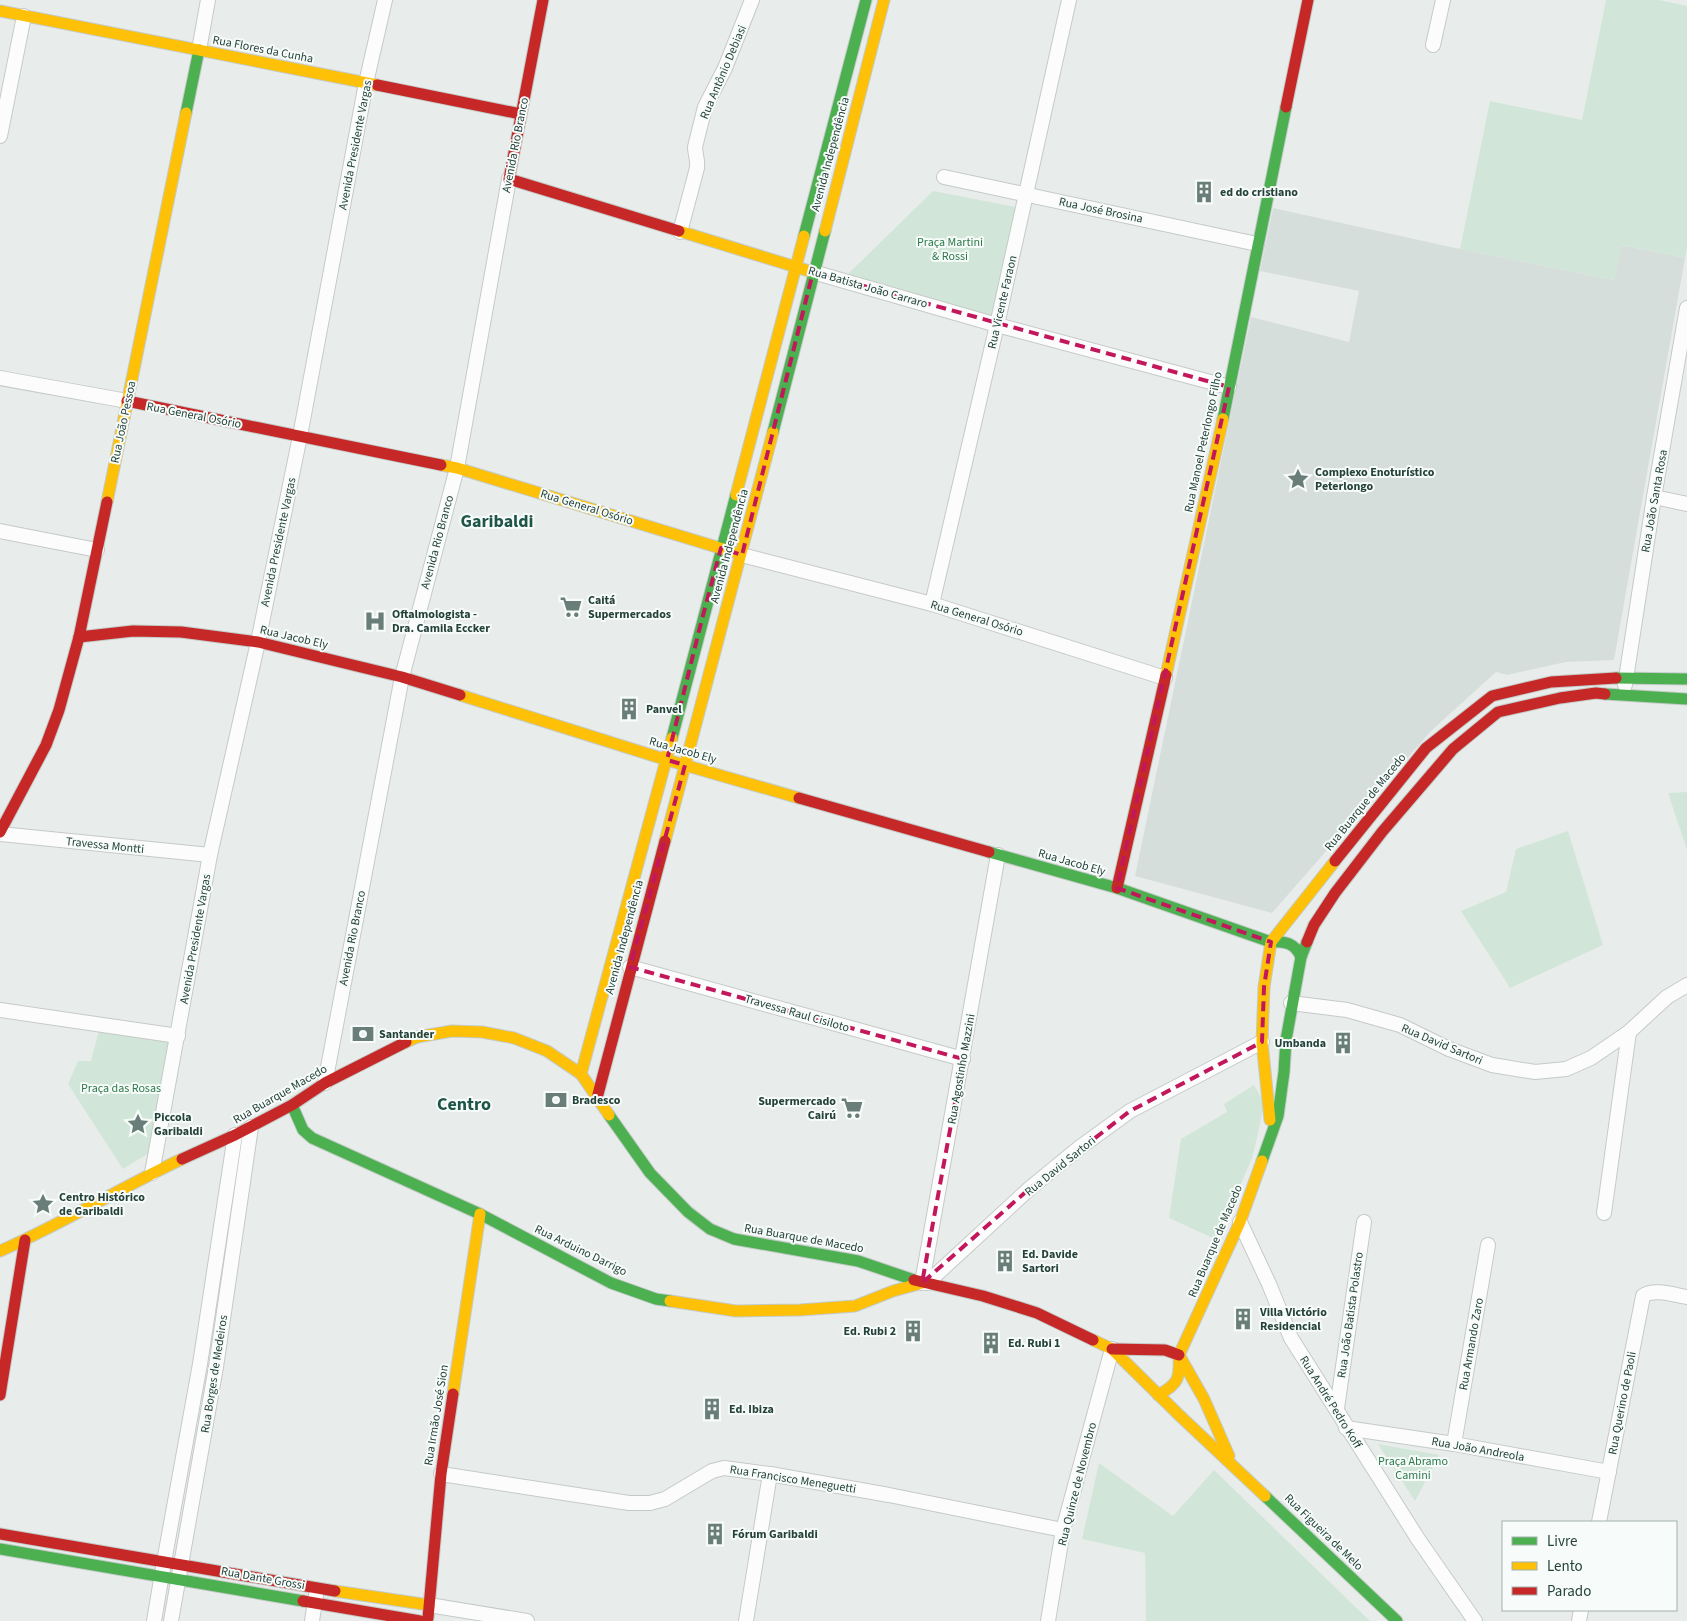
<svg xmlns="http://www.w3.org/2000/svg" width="1687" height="1621" font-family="'Source Sans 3',sans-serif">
<rect width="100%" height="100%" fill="#e8edeb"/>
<!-- built -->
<path fill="#d6dedb" d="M 1273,208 L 1460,249 L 1614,280 L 1621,245 L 1685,258 L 1614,660 L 1566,662 L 1507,675 L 1496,672 L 1431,731 L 1272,913 L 1135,876 L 1251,317 L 1349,342 L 1359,291 L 1260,271 Z"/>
<!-- green -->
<g fill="#d1e6d8">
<path d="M 1606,0 L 1659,0 L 1687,6 L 1687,248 L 1685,258 L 1622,245 L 1614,280 L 1460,249 L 1490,101 L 1582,120 Z"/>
<path d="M 933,191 L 1016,207 L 993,317 L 846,276 Z"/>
<path d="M 1687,792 L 1687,850 L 1668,793 Z"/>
<path d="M 1568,831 L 1603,945 L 1510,988 L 1461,911 L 1506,892 L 1516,849 Z"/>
<path d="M 99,1031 L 172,1041 L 149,1153 L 123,1169 L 68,1084 L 78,1061 L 91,1061 Z"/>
<path d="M 1254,1085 L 1264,1103 L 1258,1134 L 1252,1158 L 1217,1240 L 1169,1218 L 1181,1139 L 1227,1112 L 1224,1104 Z"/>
<path d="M 1378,1444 L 1439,1455 L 1415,1501 Z"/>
<path d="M 1099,1463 L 1173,1516 L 1214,1470 L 1370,1621 L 1146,1621 L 1145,1553 L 1082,1539 Z"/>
</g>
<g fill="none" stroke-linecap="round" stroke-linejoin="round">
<!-- street casing -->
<g stroke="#c5cac8" stroke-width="16">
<g id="street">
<path d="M 1433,45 L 1443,0"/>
<path d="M 199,50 L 208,0"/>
<path d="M 0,136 L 24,16"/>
<path d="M 944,177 L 1257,244"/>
<path d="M 680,232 L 697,168 C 698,159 695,154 695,147 L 705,107 L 725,68 L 752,0"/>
<path d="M 813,272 L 997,325 L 1229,387"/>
<path d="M 0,378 L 127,401"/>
<path d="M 1654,497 L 1687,504"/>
<path d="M 0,531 L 97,550"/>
<path d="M 742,555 L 932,604 L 1165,678"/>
<path d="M 932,604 L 997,325 L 1069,0"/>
<path d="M 1625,685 L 1654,497 L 1687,308"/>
<path d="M 0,834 L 210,855"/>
<path d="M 630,967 L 963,1059"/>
<path d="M 1291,1003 L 1347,1010 L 1400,1025 L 1449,1049 L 1492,1065 L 1535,1072 L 1566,1069 L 1591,1058 L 1629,1032 L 1667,997 L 1687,985"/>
<path d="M 0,1010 L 178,1036"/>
<path d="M 325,1083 L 402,677 L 457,468 L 509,179"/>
<path d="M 152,1173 L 210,855 L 258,642 L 300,436 L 366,83 L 385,0"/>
<path d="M 1604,1213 L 1629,1032"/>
<path d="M 1240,1222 L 1269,1284 L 1291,1338 L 1418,1539 L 1475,1621"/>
<path d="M 922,1283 L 998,855"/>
<path d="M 927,1283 L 1029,1189 L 1079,1148 L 1130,1111 L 1262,1042"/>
<path d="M 1337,1408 L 1364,1222"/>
<path d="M 1346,1428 L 1454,1444 L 1609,1472"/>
<path d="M 1454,1444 L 1488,1245"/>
<path d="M 441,1474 L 629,1503 L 650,1503 L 665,1499 L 712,1471 L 724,1468 L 770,1474 L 889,1495 L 1063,1530"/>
<path d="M 1599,1522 L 1643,1296 C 1654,1288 1674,1295 1687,1297"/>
<path d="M 429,1605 L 527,1621"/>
<path d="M 154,1621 L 164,1562 L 200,1364 L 235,1135"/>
<path d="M 171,1621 L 216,1367 L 251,1127"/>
<path d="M 312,1621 L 316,1595"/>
<path d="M 746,1621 L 770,1474"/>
<path d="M 1048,1621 L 1063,1530 L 1112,1349"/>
<path d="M 1579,1621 L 1581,1610"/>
</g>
</g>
<!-- fast casing -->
<g stroke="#c3cbc8" stroke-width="13">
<g id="fast">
<path d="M 186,113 L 199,50"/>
<path d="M 804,236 L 866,0"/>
<path d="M 1223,419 L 1286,107"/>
<path d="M 773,432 L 825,231"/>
<path d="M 1616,678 L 1687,679"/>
<path d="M 1605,694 L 1687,699"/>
<path d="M 672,738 L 736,495"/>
<path d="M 989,852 L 1117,888 L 1271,942 C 1285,941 1295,943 1301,957"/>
<path d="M 292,1105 L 303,1130 L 312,1138 L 480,1214 L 611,1283 L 656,1299 L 670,1301"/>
<path d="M 609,1115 L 650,1173 L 688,1212 L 710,1229 L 734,1239 L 858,1261 L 914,1280"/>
<path d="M 1262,1161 L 1278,1116 L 1284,1072 L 1286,1040 L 1301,957 L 1307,942"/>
<path d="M 1265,1496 L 1397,1621"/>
<path d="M 0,1549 L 303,1601"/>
</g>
</g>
<!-- slow casing -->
<g stroke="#c3cbc8" stroke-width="13">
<g id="slow">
<path d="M 0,11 L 377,85"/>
<path d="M 679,231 L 809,271"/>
<path d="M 825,231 L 884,0"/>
<path d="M 441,465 L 457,468 L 733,552"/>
<path d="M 736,495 L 804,236"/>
<path d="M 107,502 L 186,113"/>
<path d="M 1166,675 L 1223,419"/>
<path d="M 460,695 L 667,760 L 799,798"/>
<path d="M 665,841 L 773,432"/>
<path d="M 406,1042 L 417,1037 L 452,1031 L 482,1032 L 514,1038 L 547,1051 L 581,1074 L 609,1115"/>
<path d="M 581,1074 L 672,738"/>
<path d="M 1270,1120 L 1262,1042 L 1264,987 L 1271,942 L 1335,861"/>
<path d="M 0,1251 C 62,1224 120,1188 182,1159"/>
<path d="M 670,1301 L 736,1311 L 800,1310 L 855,1306 L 893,1291 L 922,1283"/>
<path d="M 1093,1340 L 1112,1349 L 1178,1414 L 1265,1496"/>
<path d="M 1179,1355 L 1204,1399 L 1229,1456"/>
<path d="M 453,1394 L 480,1214"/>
<path d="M 1158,1395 C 1179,1384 1180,1378 1179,1355 L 1240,1222 L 1262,1161"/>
<path d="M 335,1591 L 429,1605"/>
</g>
</g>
<!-- jam casing -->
<g stroke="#c3cbc8" stroke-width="13">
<g id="jam">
<path d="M 543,0 L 509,179 L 679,231"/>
<path d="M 377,85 L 521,114"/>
<path d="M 1286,107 L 1308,0"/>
<path d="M 127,401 L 441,465"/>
<path d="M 79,637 L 133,631 L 181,632 L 258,642 L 402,677 L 460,695"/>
<path d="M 799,798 L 989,852"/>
<path d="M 0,832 L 46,745 L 59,710 L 79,637 L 107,502"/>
<path d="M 1335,861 L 1426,748 L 1492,696 L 1551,682 L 1616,678"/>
<path d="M 1117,888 L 1166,675"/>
<path d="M 1307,942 L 1314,925 L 1335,893 L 1382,832 L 1453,749 L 1498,712 L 1560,698 L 1596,693 L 1605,694"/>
<path d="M 597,1098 L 665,841"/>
<path d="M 182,1159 L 235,1135 L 292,1105 L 325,1083 L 406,1042"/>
<path d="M 914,1280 L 983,1296 L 1037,1313 L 1093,1340"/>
<path d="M 1112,1349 L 1165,1350 L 1179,1355"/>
<path d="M 0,1395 L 25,1240"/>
<path d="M 0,1534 L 335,1591"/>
<path d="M 303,1601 L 420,1621"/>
<path d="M 428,1618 L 441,1474 L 453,1394"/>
</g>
</g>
<!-- street -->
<use href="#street" stroke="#fcfcfc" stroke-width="14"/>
<!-- fast -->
<use href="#fast" stroke="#4caf50" stroke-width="11"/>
<!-- slow -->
<use href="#slow" stroke="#ffc107" stroke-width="11"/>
<!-- jam -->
<use href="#jam" stroke="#c62828" stroke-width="11"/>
</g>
<!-- marked area -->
<path fill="none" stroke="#c2185b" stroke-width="4" stroke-dasharray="10 6" stroke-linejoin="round" d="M 813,272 L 1229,387 L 1117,888 L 1271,942 L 1264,987 L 1262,1042 L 1130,1111 L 1029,1189 L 922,1283 L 963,1059 L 630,967 L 685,765 L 667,760 L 701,623 L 721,548 L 742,555 Z"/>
<!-- icons -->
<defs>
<g id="building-bare" transform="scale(1.725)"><path d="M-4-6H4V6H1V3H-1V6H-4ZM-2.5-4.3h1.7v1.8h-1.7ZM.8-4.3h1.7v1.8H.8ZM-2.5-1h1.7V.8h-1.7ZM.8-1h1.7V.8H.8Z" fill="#697e78" stroke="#f7fbf9" stroke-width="2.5" paint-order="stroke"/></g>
<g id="sight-bare" transform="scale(1.725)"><path d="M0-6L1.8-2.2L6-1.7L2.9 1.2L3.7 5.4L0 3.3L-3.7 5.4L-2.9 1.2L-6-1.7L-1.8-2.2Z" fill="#697e78" stroke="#f7fbf9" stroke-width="2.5" paint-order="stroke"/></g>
<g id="supermarket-bare" transform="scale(1.725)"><path d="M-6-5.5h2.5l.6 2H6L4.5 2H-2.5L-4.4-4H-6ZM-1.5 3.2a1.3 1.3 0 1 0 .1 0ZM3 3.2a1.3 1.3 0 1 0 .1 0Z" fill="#697e78" stroke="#f7fbf9" stroke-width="2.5" paint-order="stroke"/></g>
<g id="hospital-bare" transform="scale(1.725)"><path d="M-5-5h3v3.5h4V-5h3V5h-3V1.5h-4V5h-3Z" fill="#697e78" stroke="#f7fbf9" stroke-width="2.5" paint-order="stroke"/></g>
<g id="bank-bare" transform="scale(1.725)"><path d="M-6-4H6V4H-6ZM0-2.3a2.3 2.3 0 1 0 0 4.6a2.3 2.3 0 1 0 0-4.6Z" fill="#697e78" stroke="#f7fbf9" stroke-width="2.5" paint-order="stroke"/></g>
</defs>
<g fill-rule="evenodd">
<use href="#building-bare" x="1204" y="192"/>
<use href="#sight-bare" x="1298" y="479"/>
<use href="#supermarket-bare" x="571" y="607"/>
<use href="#hospital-bare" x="375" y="621"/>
<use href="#building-bare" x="629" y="709"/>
<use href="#bank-bare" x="363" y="1034"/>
<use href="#building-bare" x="1343" y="1043"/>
<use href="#bank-bare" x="556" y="1100"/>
<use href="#supermarket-bare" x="852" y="1108"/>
<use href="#sight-bare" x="138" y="1124"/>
<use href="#sight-bare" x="43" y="1204"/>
<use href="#building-bare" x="1005" y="1261"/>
<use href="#building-bare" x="1243" y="1319"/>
<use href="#building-bare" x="913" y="1331"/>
<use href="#building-bare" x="991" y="1343"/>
<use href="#building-bare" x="712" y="1409"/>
<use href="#building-bare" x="715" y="1534"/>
</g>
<g text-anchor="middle" stroke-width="4" stroke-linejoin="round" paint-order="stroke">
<!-- street labels -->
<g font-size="12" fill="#24423a" stroke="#f7fbf9">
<text transform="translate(263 49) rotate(11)" y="4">Rua Flores da Cunha</text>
<text transform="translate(723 72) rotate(-67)" y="4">Rua Antônio Debiasi</text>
<text transform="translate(355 145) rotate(-79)" y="4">Avenida Presidente Vargas</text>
<text transform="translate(515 145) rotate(-79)" y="4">Avenida Rio Branco</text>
<text transform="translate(830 154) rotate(-75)" y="4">Avenida Independência</text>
<text transform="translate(1101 210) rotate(12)" y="4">Rua José Brosina</text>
<text transform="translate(868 287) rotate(16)" y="4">Rua Batista João Carraro</text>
<text transform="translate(1002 302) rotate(-77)" y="4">Rua Vicente Faraon</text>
<text transform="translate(194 415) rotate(11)" y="4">Rua General Osório</text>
<text transform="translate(123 422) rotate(-78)" y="4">Rua João Pessoa</text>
<text transform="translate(1203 442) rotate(-78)" y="4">Rua Manoel Peterlongo Filho</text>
<text transform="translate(1654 501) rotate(-80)" y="4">Rua João Santa Rosa</text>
<text transform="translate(587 507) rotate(17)" y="4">Rua General Osório</text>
<text transform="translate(278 542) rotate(-78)" y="4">Avenida Presidente Vargas</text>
<text transform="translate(437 542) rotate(-75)" y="4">Avenida Rio Branco</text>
<text transform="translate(729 546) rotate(-75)" y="4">Avenida Independência</text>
<text transform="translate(977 618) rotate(17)" y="4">Rua General Osório</text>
<text transform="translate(294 637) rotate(13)" y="4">Rua Jacob Ely</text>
<text transform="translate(683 750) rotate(16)" y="4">Rua Jacob Ely</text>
<text transform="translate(1365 802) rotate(-51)" y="4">Rua Buarque de Macedo</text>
<text transform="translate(105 845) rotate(6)" y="4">Travessa Montti</text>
<text transform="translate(1072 862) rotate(16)" y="4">Rua Jacob Ely</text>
<text transform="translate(624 937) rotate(-75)" y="4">Avenida Independência</text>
<text transform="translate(352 938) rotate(-79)" y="4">Avenida Rio Branco</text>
<text transform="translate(195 939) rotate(-80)" y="4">Avenida Presidente Vargas</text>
<text transform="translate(797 1013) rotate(16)" y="4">Travessa Raul Cisiloto</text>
<text transform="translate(1442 1044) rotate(23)" y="4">Rua David Sartori</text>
<text transform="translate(961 1069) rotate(-80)" y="4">Rua Agostinho Mazzini</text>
<text transform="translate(280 1094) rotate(-30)" y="4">Rua Buarque Macedo</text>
<text transform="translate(1060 1166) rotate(-39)" y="4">Rua David Sartori</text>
<text transform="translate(804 1238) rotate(10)" y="4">Rua Buarque de Macedo</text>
<text transform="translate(1215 1241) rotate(-67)" y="4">Rua Buarque de Macedo</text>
<text transform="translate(581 1250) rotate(26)" y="4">Rua Arduino Darrigo</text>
<text transform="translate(1350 1315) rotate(-82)" y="4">Rua João Batista Polastro</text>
<text transform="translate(1471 1344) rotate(-80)" y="4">Rua Armando Zaro</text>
<text transform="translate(214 1374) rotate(-81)" y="4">Rua Borges de Medeiros</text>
<text transform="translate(1331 1402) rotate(58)" y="4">Rua André Pedro Koff</text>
<text transform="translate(1622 1403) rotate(-79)" y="4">Rua Querino de Paoli</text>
<text transform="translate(436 1415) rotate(-81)" y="4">Rua Irmão José Sion</text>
<text transform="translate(1478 1449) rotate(10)" y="4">Rua João Andreola</text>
<text transform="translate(793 1479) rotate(9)" y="4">Rua Francisco Meneguetti</text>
<text transform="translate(1077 1484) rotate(-76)" y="4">Rua Quinze de Novembro</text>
<text transform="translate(1324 1532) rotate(44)" y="4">Rua Figueira de Melo</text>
<text transform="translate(263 1578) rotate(10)" y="4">Rua Dante Grossi</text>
</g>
<!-- poi labels -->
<g font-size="12" font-weight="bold" fill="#24423a" stroke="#f7fbf9" text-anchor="start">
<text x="1220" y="196">ed do cristiano</text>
<text x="1315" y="476">Complexo Enoturístico<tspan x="1315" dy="14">Peterlongo</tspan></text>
<text x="588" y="604">Caitá<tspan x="588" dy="14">Supermercados</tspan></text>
<text x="392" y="618">Oftalmologista -<tspan x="392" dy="14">Dra. Camila Eccker</tspan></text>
<text x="646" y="713">Panvel</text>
<text x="379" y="1038">Santander</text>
<text x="1326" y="1047" text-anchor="end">Umbanda</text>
<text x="572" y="1104">Bradesco</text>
<text x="836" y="1105" text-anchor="end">Supermercado<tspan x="836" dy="14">Cairú</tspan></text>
<text x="154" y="1121">Piccola<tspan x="154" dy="14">Garibaldi</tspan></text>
<text x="59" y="1201">Centro Histórico<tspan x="59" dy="14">de Garibaldi</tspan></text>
<text x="1022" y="1258">Ed. Davide<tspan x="1022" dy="14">Sartori</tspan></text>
<text x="1260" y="1316">Villa Victório<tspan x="1260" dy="14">Residencial</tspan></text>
<text x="896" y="1335" text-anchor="end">Ed. Rubi 2</text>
<text x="1008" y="1347">Ed. Rubi 1</text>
<text x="729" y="1413">Ed. Ibiza</text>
<text x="732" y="1538">Fórum Garibaldi</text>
</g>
<!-- park labels -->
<g font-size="12" fill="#2d7a4b" stroke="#f7fbf9">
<text x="950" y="246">Praça Martini<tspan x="950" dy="14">&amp; Rossi</tspan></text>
<text x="121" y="1092">Praça das Rosas</text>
<text x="1413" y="1465">Praça Abramo<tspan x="1413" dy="14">Camini</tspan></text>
</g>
<!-- district labels -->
<g font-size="18" font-weight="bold" fill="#1f5548" stroke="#f7fbf9">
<text x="497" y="527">Garibaldi</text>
<text x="464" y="1110">Centro</text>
</g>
</g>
<!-- legend -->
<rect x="1502" y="1521" width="175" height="90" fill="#f7fbf9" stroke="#a3b1ad"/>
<rect x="1512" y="1537" width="25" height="8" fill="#4caf50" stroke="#a3b1ad"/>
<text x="1547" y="1546" font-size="15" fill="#24423a">Livre</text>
<rect x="1512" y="1562" width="25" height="8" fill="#ffc107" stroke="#a3b1ad"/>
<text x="1547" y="1571" font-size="15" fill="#24423a">Lento</text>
<rect x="1512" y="1587" width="25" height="8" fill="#c62828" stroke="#a3b1ad"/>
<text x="1547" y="1596" font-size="15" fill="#24423a">Parado</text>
</svg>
